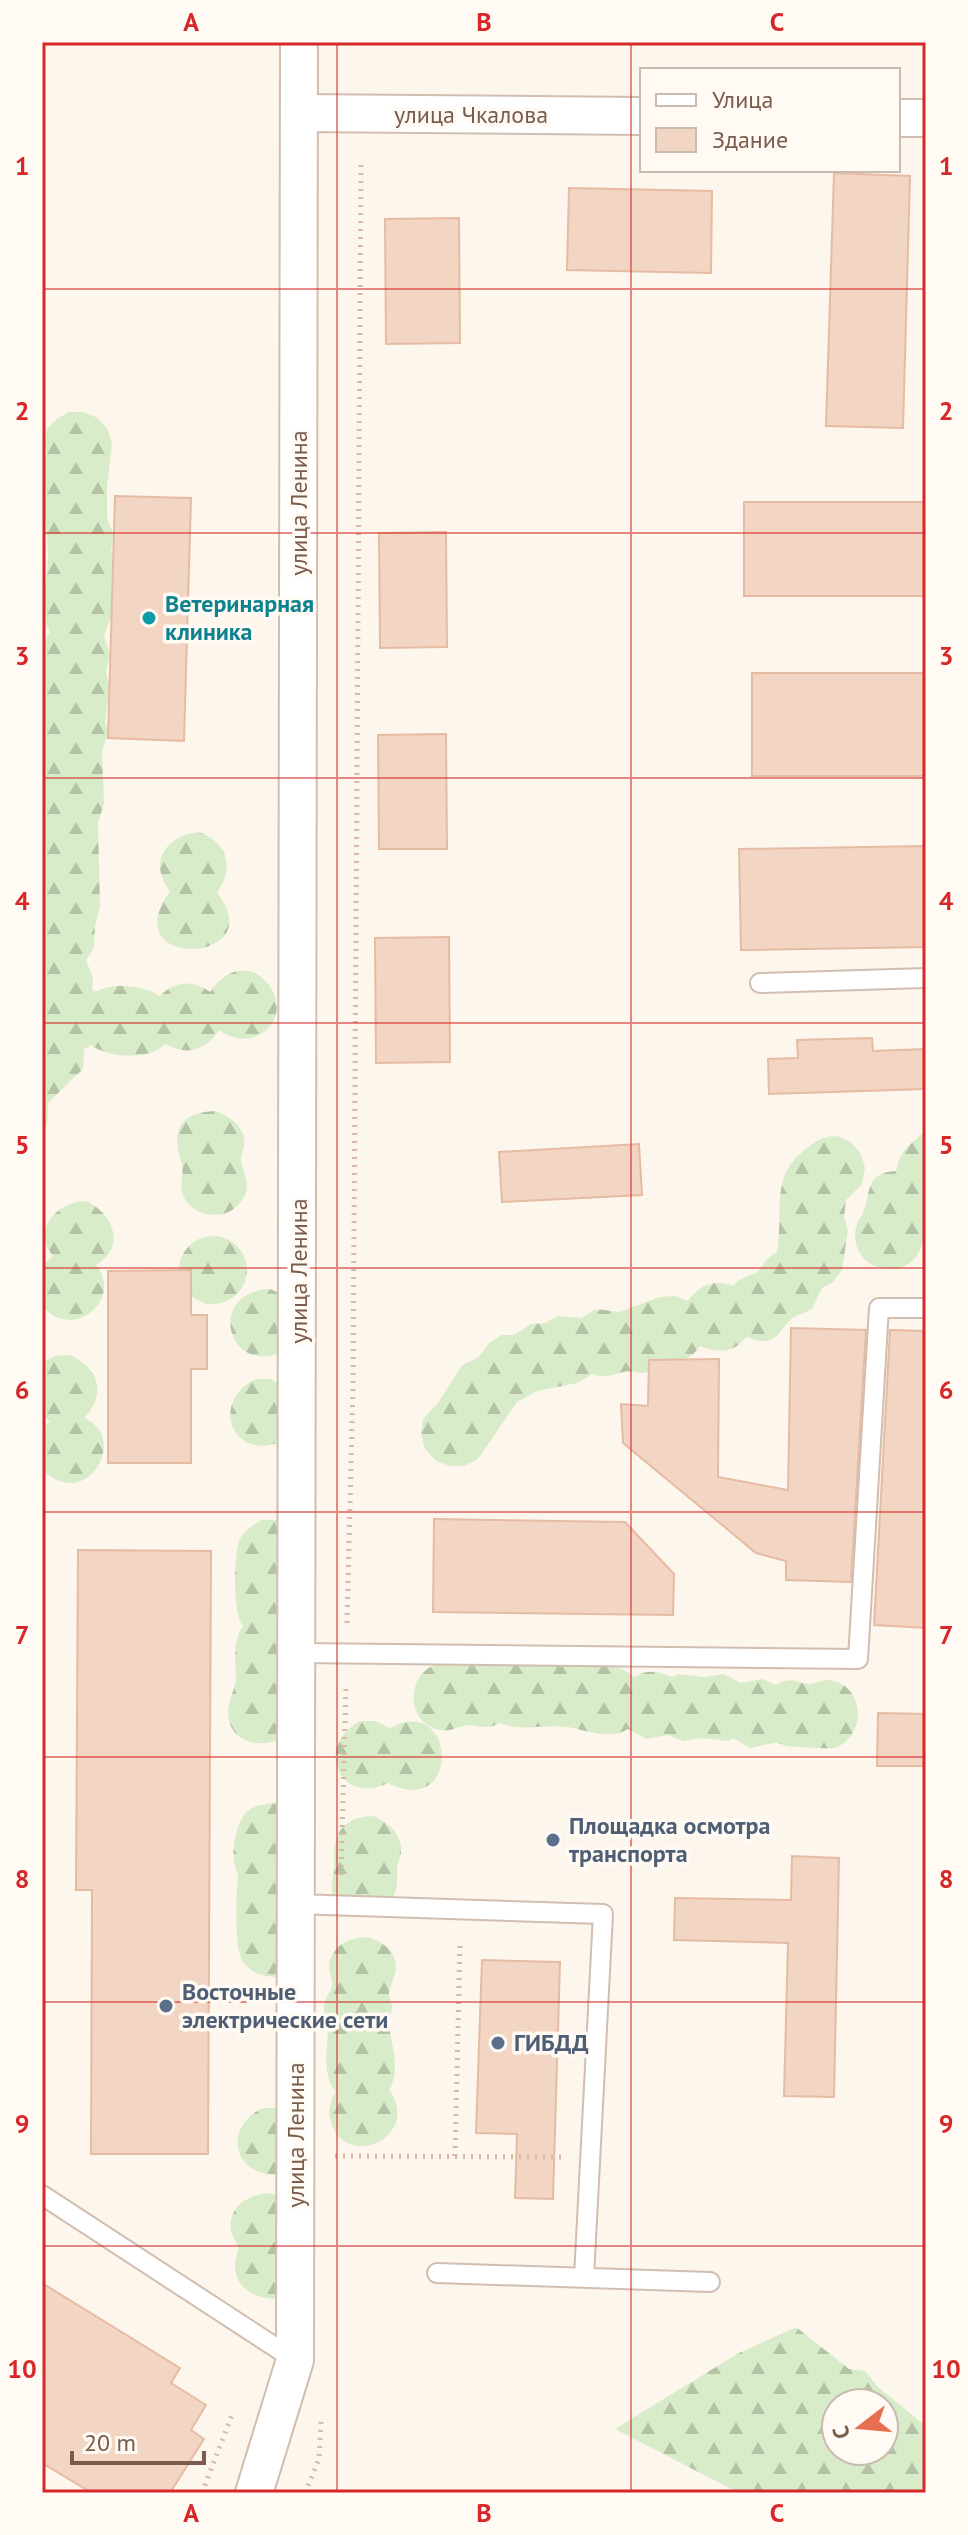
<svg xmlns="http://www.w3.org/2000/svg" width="968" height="2535" font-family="'PT Sans',sans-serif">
<defs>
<pattern id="forest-firs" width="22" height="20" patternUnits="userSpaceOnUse" patternTransform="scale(2)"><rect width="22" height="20" fill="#d8ecc9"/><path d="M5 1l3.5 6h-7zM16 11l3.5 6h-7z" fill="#b4c2a5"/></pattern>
</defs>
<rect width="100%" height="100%" fill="#fdf6ec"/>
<!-- forest -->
<g fill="url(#forest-firs)" fill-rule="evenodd">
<path d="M 69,412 L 84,412 L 98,418 L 108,430 L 112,444 L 107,487 L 107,518 L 114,535 L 111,550 L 115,564 L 111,583 L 113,611 L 104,636 L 110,654 L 106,672 L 110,688 L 105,722 L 108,732 L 102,752 L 104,803 L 98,823 L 100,907 L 95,925 L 94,948 L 86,960 L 93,978 L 92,989 L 95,992 C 113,982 143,985 160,996 C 175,980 194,980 210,992 C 252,931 309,1017 254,1037 C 242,1041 229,1037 219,1030 C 205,1051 188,1056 165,1044 C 149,1061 108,1058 91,1045 L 84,1049 L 83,1069 L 48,1103 L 47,1125 L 42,1132 L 42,686 C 46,665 37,651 50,632 C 37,607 49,580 48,554 C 47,520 39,493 45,457 C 47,449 43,441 46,433 C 50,422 60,417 69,412 Z"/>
<path d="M 200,832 C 229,844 234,868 217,893 C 274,964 112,972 170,891 C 147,863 167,834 200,832 Z"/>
<path d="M 215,1111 C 231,1117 246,1127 244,1146 C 243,1150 241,1154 241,1159 C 243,1176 254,1187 239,1204 C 224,1222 191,1217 183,1195 C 179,1184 184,1174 182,1165 C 172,1133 176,1113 215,1111 Z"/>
<path d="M 926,1128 C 926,1159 932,1226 920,1250 C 915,1262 903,1269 891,1269 C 866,1270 849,1247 857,1224 C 858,1220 862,1217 863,1213 C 871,1194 864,1173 896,1171 C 902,1143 913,1147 926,1128 Z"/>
<path d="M 837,1136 L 851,1142 L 861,1154 L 865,1168 L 862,1184 L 846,1200 L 844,1217 L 848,1230 L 842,1270 L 833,1282 L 822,1288 L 812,1309 C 806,1312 798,1315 794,1317 C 777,1329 779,1350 746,1337 C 734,1354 717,1353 700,1346 C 688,1363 678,1360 661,1366 C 653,1368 650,1372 642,1373 C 636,1373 629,1370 623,1372 C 611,1375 605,1379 592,1374 L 577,1383 L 537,1391 L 517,1402 L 478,1459 L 464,1466 L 449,1466 L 435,1460 L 425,1449 L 421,1434 L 423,1419 L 438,1403 L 462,1365 L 479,1357 L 489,1343 L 502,1335 L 514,1335 L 531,1324 L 545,1323 L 558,1316 L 581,1318 L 596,1309 L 619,1312 L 660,1297 L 675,1296 L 688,1301 C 699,1285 714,1279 733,1286 C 740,1277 749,1277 757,1272 C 764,1265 766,1257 777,1252 C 784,1217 770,1180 800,1154 C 813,1143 818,1137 837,1136 Z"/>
<path d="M 86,1201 C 113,1213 127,1247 96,1265 C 124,1298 74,1343 42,1306 L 42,1266 L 53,1256 C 31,1229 57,1202 86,1201 Z"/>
<circle cx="213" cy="1270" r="34"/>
<path d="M 270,1289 L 284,1295 L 287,1350 C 228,1381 204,1292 270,1289 Z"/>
<path d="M 70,1355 C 99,1368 107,1395 84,1418 C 132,1439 83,1515 42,1468 L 42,1429 L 50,1421 L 42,1416 L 42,1363 L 55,1356 Z"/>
<path d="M 255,1379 L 270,1379 L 284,1385 L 286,1439 C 237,1466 206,1405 255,1379 Z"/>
<path d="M 262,1520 L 277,1520 L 292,1526 L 285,1737 C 263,1749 229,1745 228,1712 C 228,1700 237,1686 236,1675 C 235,1659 233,1640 243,1626 C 232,1613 234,1556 239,1541 C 243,1531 253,1525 262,1520 Z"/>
<path d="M 488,1660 C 504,1667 517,1657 535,1665 C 548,1658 554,1664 566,1665 C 587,1666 616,1660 634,1677 C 648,1669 658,1671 672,1677 L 679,1674 L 704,1677 L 724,1674 L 741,1683 L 763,1679 L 775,1685 C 795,1675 795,1684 811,1684 C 816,1683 822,1680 829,1680 C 865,1684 868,1737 834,1748 C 830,1749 790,1747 786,1746 C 782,1745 778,1742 774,1743 C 766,1744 759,1747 750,1748 L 733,1738 L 727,1741 L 702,1738 L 683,1741 L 668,1735 L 646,1739 L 628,1729 C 621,1733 617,1734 610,1734 C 596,1735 580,1729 567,1727 C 544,1724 522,1732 500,1723 C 484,1732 476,1723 464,1726 C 456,1727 450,1732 440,1730 C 407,1724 405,1678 434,1665 C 445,1660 454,1667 464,1665 C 472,1664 478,1661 488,1660 Z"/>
<path d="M 360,1721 L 375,1721 L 390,1728 C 457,1692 462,1820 388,1783 C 342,1807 312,1747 360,1721 Z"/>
<path d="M 277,1803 L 291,1809 L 281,1977 C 266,1977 253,1975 243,1962 C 234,1949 236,1895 238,1879 C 239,1875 235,1868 234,1863 C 232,1849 236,1821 248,1811 C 256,1804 267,1804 277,1803 Z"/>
<path d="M 373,1816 C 389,1823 403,1834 401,1854 C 400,1860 396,1866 397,1872 C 398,1887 396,1894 387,1907 L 333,1897 C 330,1883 335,1872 334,1860 C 333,1832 344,1817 373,1816 Z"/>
<path d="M 368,1937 C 378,1941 388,1945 393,1955 C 400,1970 392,1979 389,1992 C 388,1995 391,2001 392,2004 C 393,2010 389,2016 389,2022 C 390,2043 402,2070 389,2090 C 423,2136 345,2172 331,2122 C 328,2111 329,2102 336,2092 C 321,2075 328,2047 328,2027 C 328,2022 324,2015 324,2009 C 323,2000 330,1994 332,1986 C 333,1976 325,1968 332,1956 C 339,1941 353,1938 368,1937 Z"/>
<path d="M 262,2108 L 277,2108 L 291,2114 L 281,2175 C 234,2177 221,2130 262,2108 Z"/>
<path d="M 271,2193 L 286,2199 L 279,2299 C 257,2299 235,2290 235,2265 C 235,2260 239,2251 238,2247 C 237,2242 232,2237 231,2230 C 228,2205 250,2194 271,2193 Z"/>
<path d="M 796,2327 L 849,2369 L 865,2371 L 879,2388 L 926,2426 L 926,2493 L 739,2493 L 615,2429 L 737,2354 ZM 836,2403 L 884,2403 L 884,2451 L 836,2451 Z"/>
</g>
<!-- building -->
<g fill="#f3d5c3" stroke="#e6bba3" stroke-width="2">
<path d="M 834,173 L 910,176 L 903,428 L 826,426 Z"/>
<path d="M 569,188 L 712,191 L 711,273 L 567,270 Z"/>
<path d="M 459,218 L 460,343 L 386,344 L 385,219 Z"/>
<path d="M 115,496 L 191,498 L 184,741 L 108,738 Z"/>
<rect x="744" y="502" width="182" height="94"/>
<path d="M 446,532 L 447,647 L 380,648 L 379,533 Z"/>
<rect x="752" y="673" width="174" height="103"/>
<path d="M 446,734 L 447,849 L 379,849 L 378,735 Z"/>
<path d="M 926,846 L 926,947 L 741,950 L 739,849 Z"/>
<path d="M 449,937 L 450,1062 L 376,1063 L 375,938 Z"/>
<path d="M 872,1038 L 873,1051 L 926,1049 L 926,1089 L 769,1094 L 768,1059 L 798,1058 L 797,1040 Z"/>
<path d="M 639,1144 L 642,1195 L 502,1202 L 499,1152 Z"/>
<path d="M 191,1270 L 191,1315 L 207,1315 L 207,1369 L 191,1369 L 191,1463 L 108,1463 L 108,1271 Z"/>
<path d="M 791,1328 L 866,1330 L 851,1582 L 786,1580 L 786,1561 L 756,1553 L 623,1443 L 621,1404 L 648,1406 L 649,1360 L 719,1359 L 718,1477 L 788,1490 Z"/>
<path d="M 890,1330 L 926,1331 L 926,1628 L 874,1625 Z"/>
<path d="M 434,1519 L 625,1522 L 674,1574 L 673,1615 L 433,1612 Z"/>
<path d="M 78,1550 L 211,1551 L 208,2154 L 91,2154 L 92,1890 L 76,1890 Z"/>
<path d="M 878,1713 L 926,1714 L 926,1766 L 877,1766 Z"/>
<path d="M 792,1856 L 839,1858 L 834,2097 L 784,2096 L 788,1943 L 674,1940 L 675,1898 L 791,1900 Z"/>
<path d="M 482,1960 L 560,1962 L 553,2199 L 515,2198 L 517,2134 L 476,2133 Z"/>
<path d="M 42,2283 L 180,2368 L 171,2383 L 206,2405 L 191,2430 L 204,2439 L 170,2493 L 92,2493 L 42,2463 Z"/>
</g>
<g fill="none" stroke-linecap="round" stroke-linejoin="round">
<!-- service casing -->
<g stroke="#d1beb0" stroke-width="22">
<g id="service">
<path d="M 760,983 L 926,978"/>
<path d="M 299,1653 L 858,1659 L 879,1308 L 926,1308"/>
<path d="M 296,1904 L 603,1914 L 584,2277"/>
<path d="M 42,2195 L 295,2360"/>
<path d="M 437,2273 L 710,2282"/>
</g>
</g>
<!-- minor casing -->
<g stroke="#d1beb0" stroke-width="40">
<g id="minor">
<path d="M 299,113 L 642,116"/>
<path d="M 898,118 L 926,118"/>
<path d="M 254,2493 L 295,2360 L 299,42"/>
</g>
</g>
<!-- path -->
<g stroke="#d9b8a5" stroke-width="5" stroke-dasharray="2 6" stroke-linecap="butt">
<path d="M 347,1623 L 353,1387 L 361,159"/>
<path d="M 341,1875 L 346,1685"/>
<path d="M 335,2156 L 561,2157"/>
<path d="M 455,2156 L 460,1941"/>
<path d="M 202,2493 L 233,2412"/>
<path d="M 305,2493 L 319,2459 L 321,2421"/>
</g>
<!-- service -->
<use href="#service" stroke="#fff" stroke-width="18"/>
<!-- minor -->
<use href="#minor" stroke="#fff" stroke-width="36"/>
</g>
<!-- grid -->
<path fill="none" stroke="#d62828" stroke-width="2" stroke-opacity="0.55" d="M 337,42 L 337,2493M 631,42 L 631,2493M 42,289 L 926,289M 42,533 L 926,533M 42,778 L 926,778M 42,1023 L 926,1023M 42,1268 L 926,1268M 42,1512 L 926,1512M 42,1757 L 926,1757M 42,2002 L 926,2002M 42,2246 L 926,2246"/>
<!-- markers -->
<circle fill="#0f9aa8" stroke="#fffaf3" stroke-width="3" cx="149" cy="618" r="8"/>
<g fill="#5c6f8a" stroke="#fffaf3" stroke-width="3">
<circle cx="553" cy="1840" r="8"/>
<circle cx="166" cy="2006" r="8"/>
<circle cx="498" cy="2043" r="8"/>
</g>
<g text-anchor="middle" stroke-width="7" stroke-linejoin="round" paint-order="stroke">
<!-- street labels -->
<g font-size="24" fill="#7a5c4d" stroke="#fffaf3">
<text x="471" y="123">улица Чкалова</text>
<text transform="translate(299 503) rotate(-90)" y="8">улица Ленина</text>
<text transform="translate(299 1271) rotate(-90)" y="8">улица Ленина</text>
<text transform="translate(296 2135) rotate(-90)" y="8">улица Ленина</text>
</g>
<!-- culture labels -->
<g font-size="24" font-weight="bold" fill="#0d838f" stroke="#fffaf3" text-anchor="start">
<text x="165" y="612">Ветеринарная<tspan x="165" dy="28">клиника</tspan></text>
</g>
<!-- service labels -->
<g font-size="24" font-weight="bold" fill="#4e5e75" stroke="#fffaf3" text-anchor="start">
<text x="569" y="1834">Площадка осмотра<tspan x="569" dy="28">транспорта</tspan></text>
<text x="182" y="2000">Восточные<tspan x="182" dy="28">электрические сети</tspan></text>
<text x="514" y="2051">ГИБДД</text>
</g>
</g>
<!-- border -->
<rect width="968" height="2535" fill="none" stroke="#fffaf3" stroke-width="88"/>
<!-- legend -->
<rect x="640" y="68" width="260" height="104" fill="#fffaf3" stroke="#cabbb1" stroke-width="2"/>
<rect x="656" y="94" width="40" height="12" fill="#ffffff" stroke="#cabbb1" stroke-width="2"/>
<text x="712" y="108" font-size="24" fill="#7a5c4d">Улица</text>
<rect x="656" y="128" width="40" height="24" fill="#f3d5c3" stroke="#cabbb1" stroke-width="2"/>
<text x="712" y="148" font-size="24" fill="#7a5c4d">Здание</text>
<!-- north arrow -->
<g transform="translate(860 2427) rotate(254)"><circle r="38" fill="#fffaf3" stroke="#cabbb1" stroke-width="2"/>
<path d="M0-6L14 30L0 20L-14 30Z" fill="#e76f51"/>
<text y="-12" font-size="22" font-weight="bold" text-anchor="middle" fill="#7a5c4d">С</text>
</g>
<!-- scale -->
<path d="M72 2451v12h132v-12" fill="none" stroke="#7a5c4d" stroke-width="4"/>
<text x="84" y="2451" font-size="24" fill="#7a5c4d" stroke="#fffaf3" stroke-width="6" paint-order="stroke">20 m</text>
<rect x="44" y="44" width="880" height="2447" fill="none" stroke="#d62828" stroke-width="3"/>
<g font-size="26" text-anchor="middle" font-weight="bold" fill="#d62828">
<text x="191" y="31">A</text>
<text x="484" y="31">B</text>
<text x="777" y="31">C</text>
<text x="22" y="175">1</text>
<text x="946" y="175">1</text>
<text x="22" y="420">2</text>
<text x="946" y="420">2</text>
<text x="22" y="665">3</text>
<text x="946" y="665">3</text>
<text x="22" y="910">4</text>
<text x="946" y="910">4</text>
<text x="22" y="1154">5</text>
<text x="946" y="1154">5</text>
<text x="22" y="1399">6</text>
<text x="946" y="1399">6</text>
<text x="22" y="1644">7</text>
<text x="946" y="1644">7</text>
<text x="22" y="1888">8</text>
<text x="946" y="1888">8</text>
<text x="22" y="2133">9</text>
<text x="946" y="2133">9</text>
<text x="22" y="2378">10</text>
<text x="946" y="2378">10</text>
<text x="191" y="2522">A</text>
<text x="484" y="2522">B</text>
<text x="777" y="2522">C</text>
</g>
</svg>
